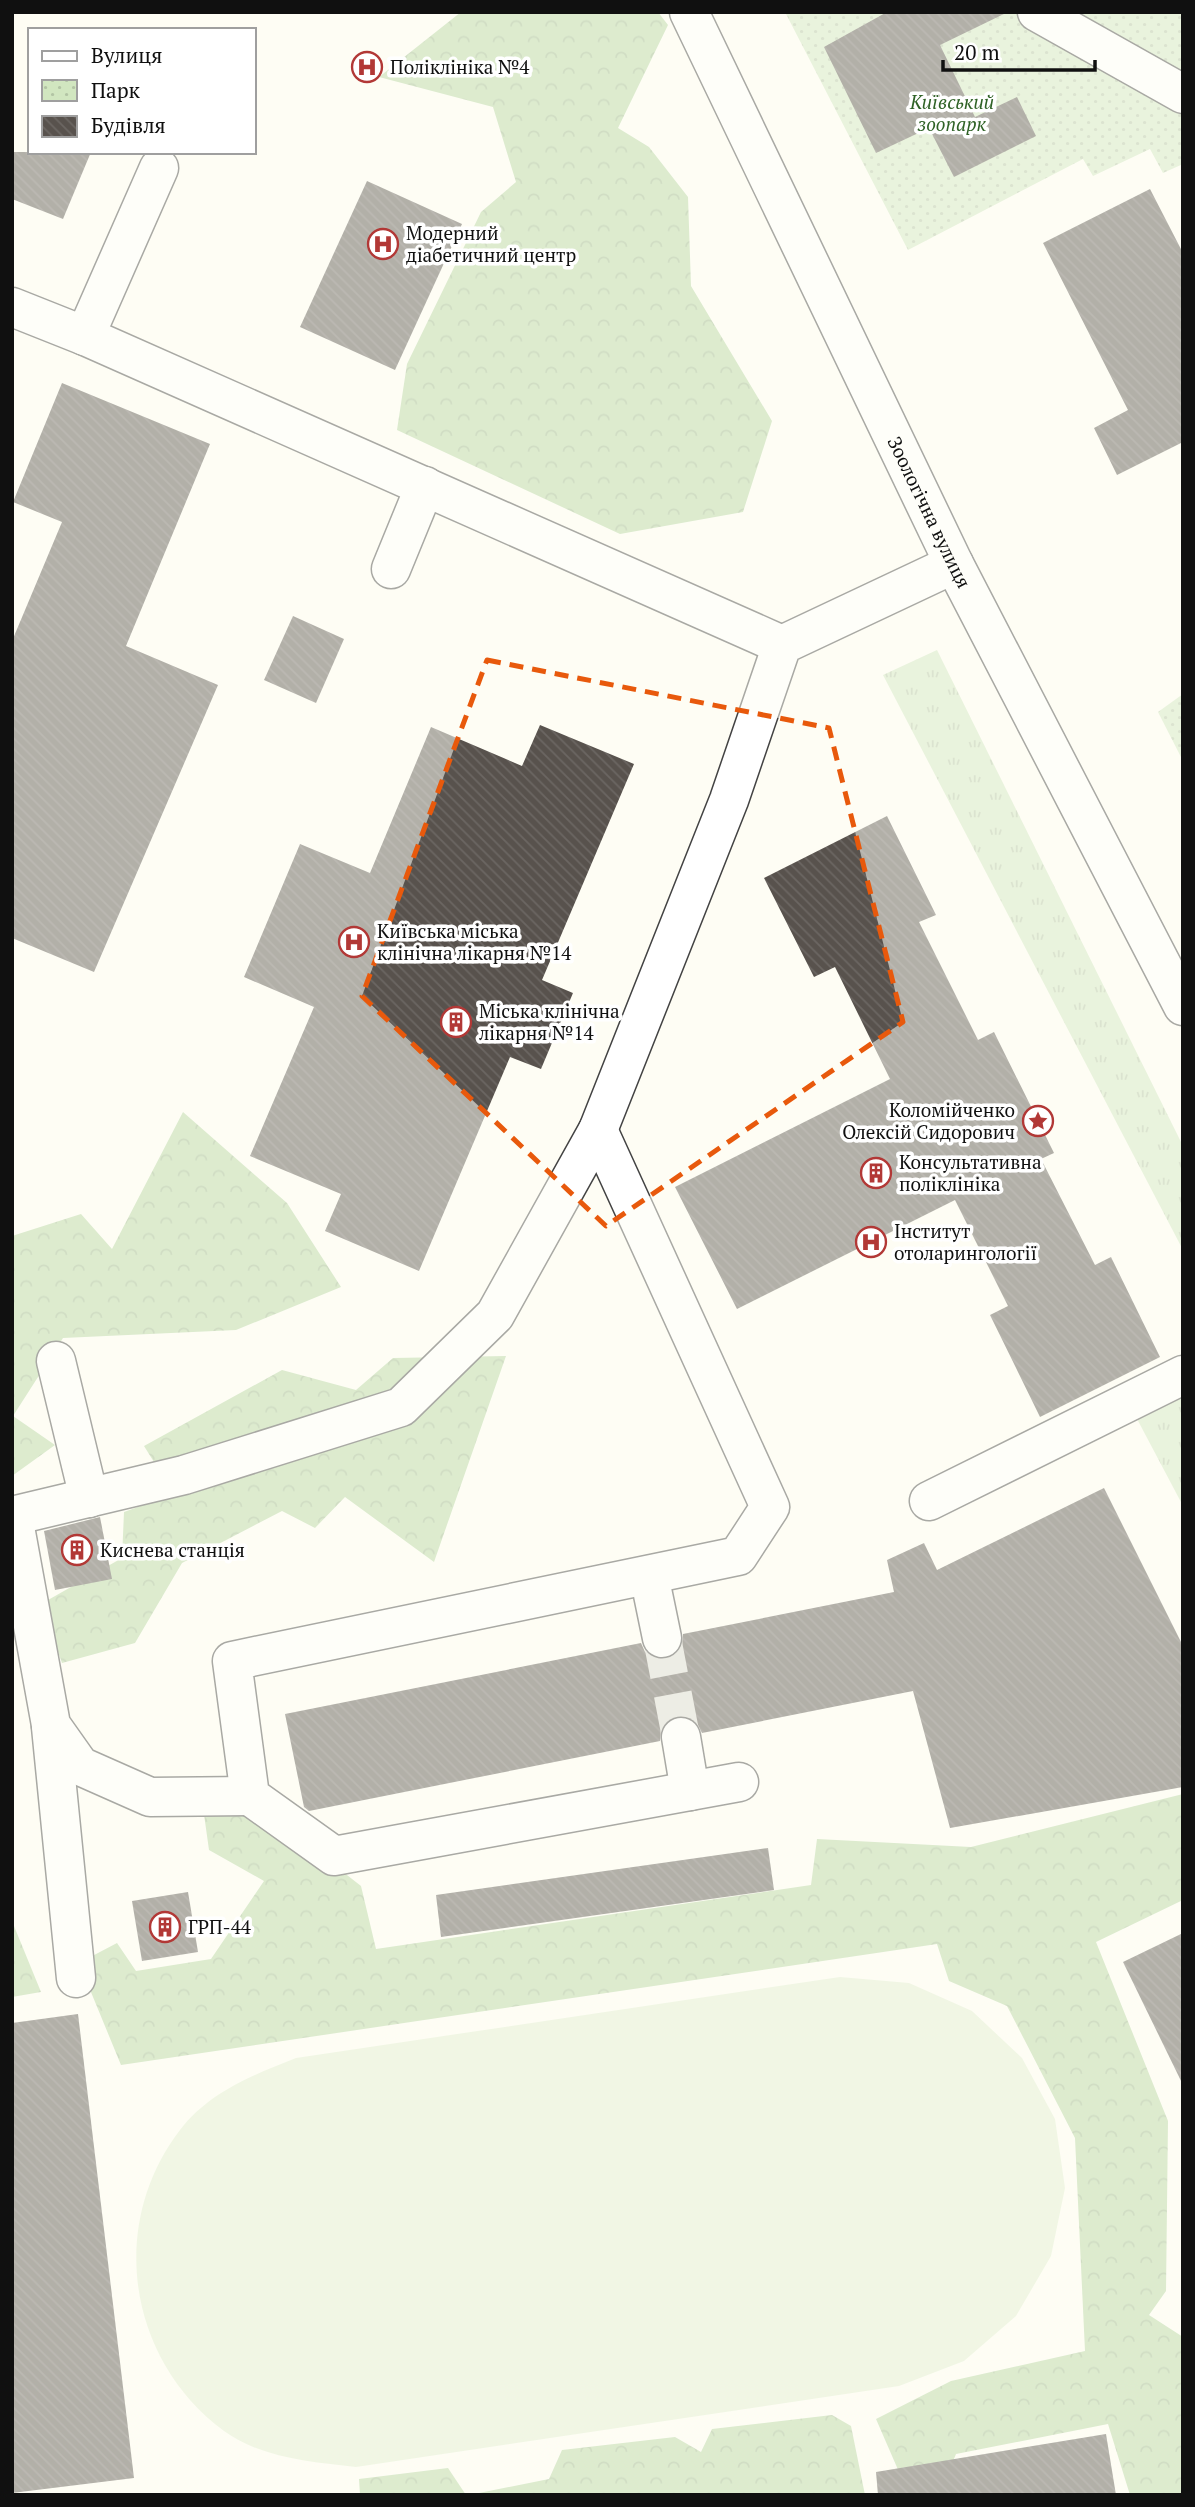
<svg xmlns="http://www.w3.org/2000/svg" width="1195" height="2507" font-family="'PT Serif',serif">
<defs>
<pattern id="grass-tufts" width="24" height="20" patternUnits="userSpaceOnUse" patternTransform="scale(1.75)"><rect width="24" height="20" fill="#d1e6c0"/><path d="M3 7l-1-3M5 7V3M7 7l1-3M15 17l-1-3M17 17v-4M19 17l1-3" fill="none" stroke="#b2c4a4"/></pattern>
<pattern id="forest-crowns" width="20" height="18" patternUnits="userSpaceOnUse" patternTransform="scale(1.75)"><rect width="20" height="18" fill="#b5d5a1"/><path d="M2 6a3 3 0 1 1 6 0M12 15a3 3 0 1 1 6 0" fill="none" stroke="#9bb68a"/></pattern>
<pattern id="park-dots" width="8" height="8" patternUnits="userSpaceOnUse" patternTransform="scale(1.75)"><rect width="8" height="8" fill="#d1e6c0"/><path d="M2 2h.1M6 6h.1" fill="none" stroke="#b2c4a4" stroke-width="1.8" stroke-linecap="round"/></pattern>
<pattern id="building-back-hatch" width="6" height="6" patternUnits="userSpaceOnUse" patternTransform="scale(1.75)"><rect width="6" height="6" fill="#58524d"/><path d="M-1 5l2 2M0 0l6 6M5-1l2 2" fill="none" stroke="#6b6662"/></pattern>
</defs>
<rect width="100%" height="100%" fill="#fefdf4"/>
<!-- grass -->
<g fill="url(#grass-tufts)">
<path d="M 937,650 L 1183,1146 L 1183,1250 L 883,675 Z"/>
<path d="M 1183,1396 L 1183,1504 L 1182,1504 L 1136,1417 Z"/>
</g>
<!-- forest -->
<g fill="url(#forest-crowns)">
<path d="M 461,12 L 658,12 L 668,25 L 618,128 L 649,147 L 688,197 L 691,286 L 772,421 L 743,512 L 620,534 L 397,430 L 407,364 L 481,212 L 516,182 L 493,107 L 379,77 Z"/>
<path d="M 183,1112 L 287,1203 L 341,1287 L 236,1330 L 63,1338 L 13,1416 L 55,1445 L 12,1476 L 12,1236 L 81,1214 L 112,1249 Z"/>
<path d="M 506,1356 L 434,1562 L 345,1497 L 315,1528 L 282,1511 L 182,1563 L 135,1643 L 62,1663 L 41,1604 L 122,1558 L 124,1512 L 174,1494 L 144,1446 L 282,1370 L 356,1390 L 393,1358 Z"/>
<path d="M 201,1793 L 255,1803 L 361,1886 L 376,1949 L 811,1885 L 817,1839 L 971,1847 L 1183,1794 L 1183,1900 L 1096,1942 L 1168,2121 L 1166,2291 L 1149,2315 L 1183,2337 L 1183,2495 L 1130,2495 L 1108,2424 L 956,2454 L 939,2495 L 909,2495 L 876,2419 L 951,2381 L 1085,2351 L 1075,2138 L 1007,2006 L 949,1981 L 937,1944 L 121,2065 L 79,1963 L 117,1943 L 136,1971 L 211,1959 L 264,1881 L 209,1850 Z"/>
<path d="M 12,1926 L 14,1926 L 41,1992 L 12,1997 Z"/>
<path d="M 832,2415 L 851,2426 L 865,2495 L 469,2495 L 549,2479 L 562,2450 L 675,2437 L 701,2452 L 712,2429 Z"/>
<path d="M 448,2468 L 466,2495 L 360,2495 L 359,2479 Z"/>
</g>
<!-- park -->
<g fill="url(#park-dots)">
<path d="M 785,12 L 1183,12 L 1183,164 L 1163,173 L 1150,149 L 1093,176 L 1083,159 L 908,250 Z"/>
<path d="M 1183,694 L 1183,761 L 1158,712 Z"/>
</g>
<!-- pitch -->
<path fill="#e2eed1" d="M 840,1977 L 909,1983 L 972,2011 L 1022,2058 L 1055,2119 L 1065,2188 L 1051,2256 L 1016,2316 L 964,2361 L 899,2386 L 356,2467 C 311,2462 261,2458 224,2431 C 128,2360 107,2225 180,2130 C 209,2092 253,2075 296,2058 Z"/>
<!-- building -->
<g fill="url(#building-back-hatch)">
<path d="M 887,12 L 1008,12 L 940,45 L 975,117 L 1017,97 L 1036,136 L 954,177 L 929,128 L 876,153 L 824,47 Z"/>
<path d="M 12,152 L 91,152 L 63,219 L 12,199 Z"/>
<path d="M 367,181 L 462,224 L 395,370 L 300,327 Z"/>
<path d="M 1150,189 L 1183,253 L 1183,442 L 1117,475 L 1094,428 L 1128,410 L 1043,243 Z"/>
<path d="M 62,383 L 210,444 L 126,646 L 218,685 L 94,972 L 12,938 L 12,641 L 62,522 L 13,502 Z"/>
<path d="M 293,616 L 344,639 L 316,703 L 264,680 Z"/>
<path d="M 540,725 L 634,764 L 542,980 L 573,993 L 541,1069 L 510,1057 L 419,1271 L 325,1231 L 341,1194 L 250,1156 L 314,1007 L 244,977 L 300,844 L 370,873 L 431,727 L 522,766 Z"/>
<path d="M 887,816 L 936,915 L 919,922 L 978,1040 L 994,1032 L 1054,1153 L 1041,1159 L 1095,1265 L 1111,1257 L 1160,1357 L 1040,1417 L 990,1315 L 1008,1306 L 955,1200 L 737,1309 L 675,1187 L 890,1079 L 835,967 L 814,977 L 764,878 Z"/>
<path d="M 1104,1488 L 1183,1646 L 1183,1787 L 950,1828 L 913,1691 L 702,1733 L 697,1723 L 689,1717 L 677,1716 L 668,1720 L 661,1729 L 660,1741 L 309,1811 L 304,1807 L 285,1714 L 641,1643 L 645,1652 L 654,1658 L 667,1659 L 676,1655 L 682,1646 L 683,1634 L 894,1592 L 887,1560 L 924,1543 L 937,1570 Z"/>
<path d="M 100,1517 L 112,1579 L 55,1590 L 44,1531 Z"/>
<path d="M 768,1848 L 774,1890 L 441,1937 L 436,1895 Z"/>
<path d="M 188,1892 L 198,1952 L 142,1961 L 132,1901 Z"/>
<path d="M 1183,1933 L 1183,2085 L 1123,1962 Z"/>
<path d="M 78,2014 L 134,2478 L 12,2493 L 12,2023 Z"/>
<path d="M 1106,2434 L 1116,2495 L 878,2495 L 876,2472 Z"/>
</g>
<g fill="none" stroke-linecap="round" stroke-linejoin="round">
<!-- minor-tunnel -->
<path stroke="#dad9d2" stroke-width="38" stroke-dasharray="38 19" stroke-linecap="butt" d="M 662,1638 L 681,1737"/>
<!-- minor casing -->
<g stroke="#434343" stroke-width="41">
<g id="minor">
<path id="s1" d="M 689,12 L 954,564 L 1183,1006"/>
<path d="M 1037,12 L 1183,94"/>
<path d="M 12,307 L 85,336 L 782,645"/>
<path d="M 85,336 L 159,168"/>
<path d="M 391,569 L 425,486"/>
<path d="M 598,1130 L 770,1507 L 738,1556 L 232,1661 L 250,1796 L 334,1856 L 739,1782"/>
<path d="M 56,1361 L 89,1498"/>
<path d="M 929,1501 L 1183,1375"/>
<path d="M 12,1516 L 184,1475 L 401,1407 L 495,1315 L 598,1130 L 729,800 L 782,645 L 954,564"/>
<path d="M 13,1516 L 51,1725 L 80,1766 L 150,1797 L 250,1796"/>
<path d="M 649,1575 L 662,1638"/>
<path d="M 51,1727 L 76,1978"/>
<path d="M 681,1737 L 690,1791"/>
</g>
</g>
<!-- minor -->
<use href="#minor" stroke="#fff" stroke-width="38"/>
</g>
<!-- marked area -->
<path d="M0 0H1195V2507H0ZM 487,660 L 829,728 L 903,1022 L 606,1226 L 362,996 Z" fill="#fefdf4" fill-opacity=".55" fill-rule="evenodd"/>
<path fill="none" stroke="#e8590c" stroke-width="5" stroke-dasharray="14 9" stroke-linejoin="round" d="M 487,660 L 829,728 L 903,1022 L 606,1226 L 362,996 Z"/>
<!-- icons -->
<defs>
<g id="hospital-ring" transform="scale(1.575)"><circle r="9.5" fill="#fff" stroke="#b23836" stroke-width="1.5"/><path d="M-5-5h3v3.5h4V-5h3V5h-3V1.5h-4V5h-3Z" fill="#b23836"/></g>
<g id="building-ring" transform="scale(1.575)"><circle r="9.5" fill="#fff" stroke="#b23836" stroke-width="1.5"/><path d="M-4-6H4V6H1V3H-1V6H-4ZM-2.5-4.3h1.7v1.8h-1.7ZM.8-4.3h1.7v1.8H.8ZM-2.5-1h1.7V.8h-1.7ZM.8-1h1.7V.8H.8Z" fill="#b23836"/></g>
<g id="sight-ring" transform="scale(1.575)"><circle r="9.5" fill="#fff" stroke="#b23836" stroke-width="1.5"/><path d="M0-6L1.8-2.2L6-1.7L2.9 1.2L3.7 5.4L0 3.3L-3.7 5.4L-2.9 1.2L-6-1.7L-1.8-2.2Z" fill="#b23836"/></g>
</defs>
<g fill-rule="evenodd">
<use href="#hospital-ring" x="367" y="67"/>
<use href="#hospital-ring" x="383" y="244"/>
<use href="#hospital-ring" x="354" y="942"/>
<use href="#building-ring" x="456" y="1022"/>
<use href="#sight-ring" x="1038" y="1121"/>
<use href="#building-ring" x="876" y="1173"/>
<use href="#hospital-ring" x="871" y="1242"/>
<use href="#building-ring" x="77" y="1550"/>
<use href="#building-ring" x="165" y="1927"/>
</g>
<g text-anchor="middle" stroke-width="7" stroke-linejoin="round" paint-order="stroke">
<!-- poi labels -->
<g font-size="19" fill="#101010" stroke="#fff" text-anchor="start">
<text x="390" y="74">Поліклініка №4</text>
<text x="406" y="240">Модерний<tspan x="406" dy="22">діабетичний центр</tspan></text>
<text x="377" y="938">Київська міська<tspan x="377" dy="22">клінічна лікарня №14</tspan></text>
<text x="479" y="1018">Міська клінічна<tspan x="479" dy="22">лікарня №14</tspan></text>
<text x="1015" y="1117" text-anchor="end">Коломійченко<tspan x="1015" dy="22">Олексій Сидорович</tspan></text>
<text x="899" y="1169">Консультативна<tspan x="899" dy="22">поліклініка</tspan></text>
<text x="894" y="1238">Інститут<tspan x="894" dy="22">отоларингології</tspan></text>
<text x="100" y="1557">Киснева станція</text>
<text x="188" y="1934">ГРП-44</text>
</g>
<!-- park labels -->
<g font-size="19" font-style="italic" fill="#2f6226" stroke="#fff">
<text x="952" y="109">Київський<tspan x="952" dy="22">зоопарк</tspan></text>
</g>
<!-- street labels -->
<g font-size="19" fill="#101010" stroke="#fff">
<text dy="7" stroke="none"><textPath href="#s1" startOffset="555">Зоологічна вулиця</textPath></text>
</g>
</g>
<!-- border -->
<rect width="1195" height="2507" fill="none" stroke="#101010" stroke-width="28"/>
<!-- legend -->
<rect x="28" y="28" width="228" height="126" fill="#ffffff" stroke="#9f9f9f" stroke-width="2"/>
<rect x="42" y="51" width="35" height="10" fill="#ffffff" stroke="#9f9f9f" stroke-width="2"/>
<text x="91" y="63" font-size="21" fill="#101010">Вулиця</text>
<rect x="42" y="80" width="35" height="21" fill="url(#park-dots)" stroke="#9f9f9f" stroke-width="2"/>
<text x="91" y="98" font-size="21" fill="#101010">Парк</text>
<rect x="42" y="116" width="35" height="21" fill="url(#building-back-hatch)" stroke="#9f9f9f" stroke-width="2"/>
<text x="91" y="133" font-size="21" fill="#101010">Будівля</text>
<!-- scale -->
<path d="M943 60v10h152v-10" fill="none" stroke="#101010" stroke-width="3.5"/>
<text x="954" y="60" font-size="21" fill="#101010" stroke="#ffffff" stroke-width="5" paint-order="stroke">20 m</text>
</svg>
